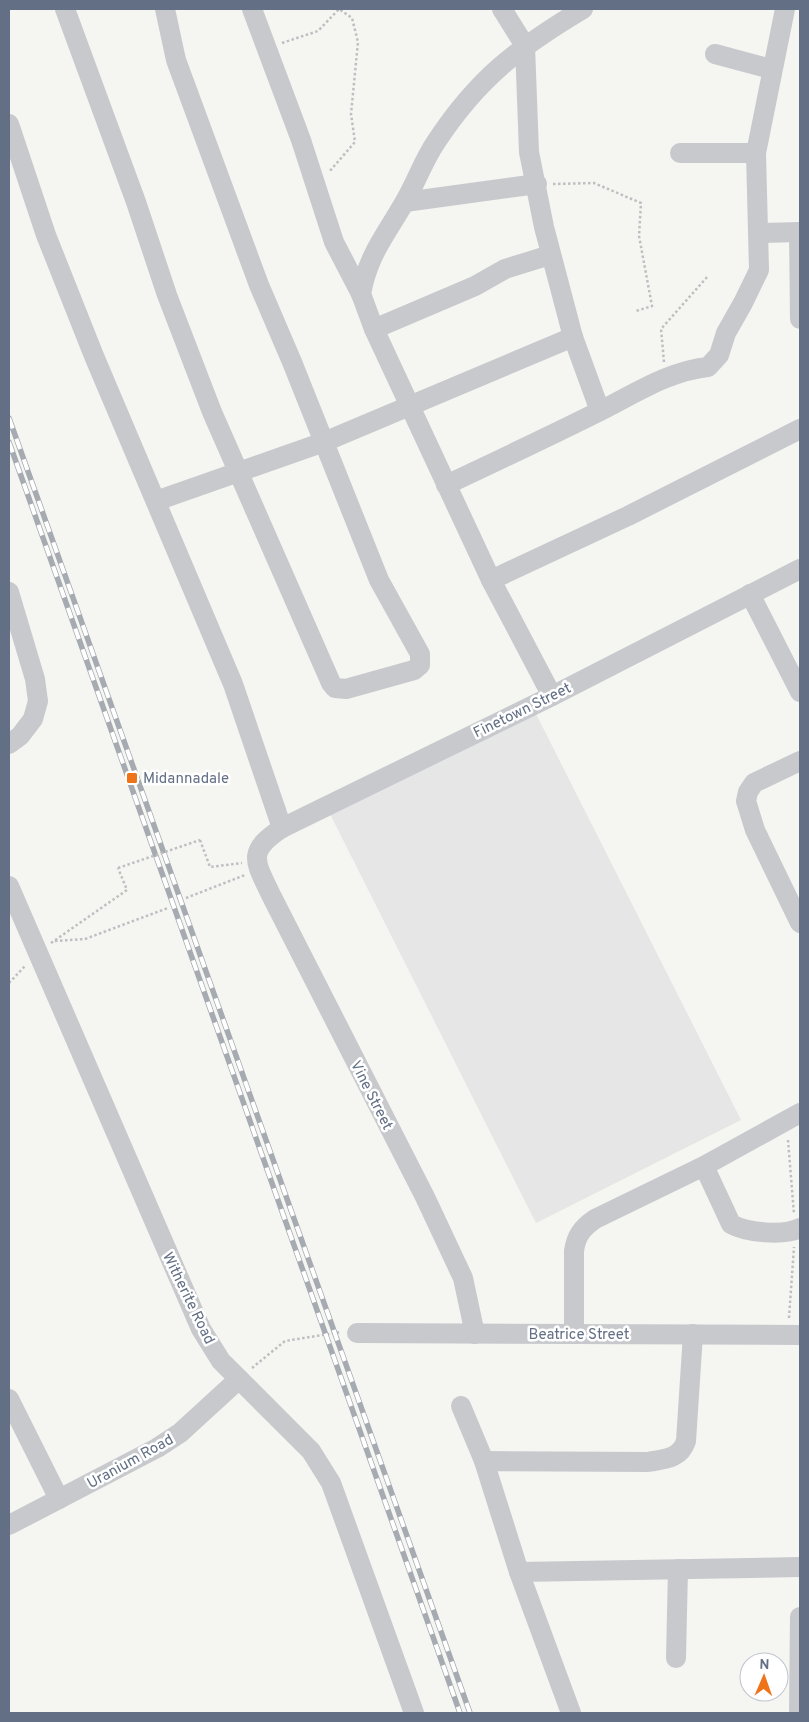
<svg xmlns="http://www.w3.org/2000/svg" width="809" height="1722" font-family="Overpass,sans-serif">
<rect width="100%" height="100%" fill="#f5f5f1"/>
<!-- built -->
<path fill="#e5e6e5" d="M 535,712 L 741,1120 L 536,1223 L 330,814 Z"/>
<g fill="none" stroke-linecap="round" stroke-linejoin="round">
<!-- path -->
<g stroke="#bebfc2" stroke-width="2.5" stroke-dasharray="2.5 2.5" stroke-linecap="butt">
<path d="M 282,43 L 318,31 L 339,9 L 352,18 L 358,42 L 351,114 L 355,142 L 329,172"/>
<path d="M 553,184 L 594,183 L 641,203 L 639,236 L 652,306 L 636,311"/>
<path d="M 664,362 L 661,329 L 708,276"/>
<path d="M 200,840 L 210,867 L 242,863"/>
<path d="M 186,898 L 245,875"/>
<path d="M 55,941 L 85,939 L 168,908"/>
<path d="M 51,943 L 127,890 L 118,868"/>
<path d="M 9,983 L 25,966"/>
<path d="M 788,1140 L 794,1214"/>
<path d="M 789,1318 L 794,1247"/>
<path d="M 252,1368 L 285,1341 L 341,1332"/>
</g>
<!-- minor -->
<g stroke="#c7c9cd" stroke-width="20">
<path d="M 65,9 L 136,202 L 167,295 L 212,412 L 331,683 L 335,688 L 346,689 L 414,670 L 420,665 L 420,654 L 379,580 L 292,362 L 259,285 L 176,60 L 165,9"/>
<path d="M 252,9 L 301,140 L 334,242 L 361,294 L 374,329 L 491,580 L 552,696"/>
<path d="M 502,9 L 525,46 L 529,152 L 544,227 L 573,337 L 600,411"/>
<path d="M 715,54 L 771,69"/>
<path d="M 9,124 L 46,235 L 94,356 L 233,684 L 282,828"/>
<path d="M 680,153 L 756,153"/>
<path d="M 405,202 L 537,184"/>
<path d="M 799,232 L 800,319"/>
<path d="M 759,233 L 800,232"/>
<path d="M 361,294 C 368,255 385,236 404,203 C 416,183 423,161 436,142 C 478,78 518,48 583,9"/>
<path d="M 374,329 L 475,286 L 505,269 L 550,255"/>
<path d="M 446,485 C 497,461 548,437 598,412 C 633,395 668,371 708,367 L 719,355 L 726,333 L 743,303 L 759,270 L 756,153 L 785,9"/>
<path d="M 156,501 L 324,442 L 573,337"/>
<path d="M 491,580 L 628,516 L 800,429"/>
<path d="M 9,592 L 35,679 L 38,701 L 33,719 L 20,736 L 9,744"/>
<path d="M 750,594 L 800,692"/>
<path d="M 800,761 L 754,783 L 748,792 L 746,801 L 755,830 L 800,923"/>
<path d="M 9,886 L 201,1329 L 221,1361 L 311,1451 L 331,1483 L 414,1713"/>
<path d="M 704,1166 L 731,1224 C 747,1233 784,1236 800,1228"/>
<path d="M 357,1333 L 800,1335"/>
<path d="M 475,1334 L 463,1278 L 425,1197 L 271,895 C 255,861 246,852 282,828 L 552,696 L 800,569"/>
<path d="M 574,1334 L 574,1251 C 576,1236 582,1228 595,1219 L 704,1166 L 800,1113"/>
<path d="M 9,1399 L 59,1499"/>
<path d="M 461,1406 L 484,1461"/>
<path d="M 9,1525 L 157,1448 L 180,1433 L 239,1379"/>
<path d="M 519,1572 L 800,1567"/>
<path d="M 676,1658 L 678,1569"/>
<path d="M 571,1713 L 519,1572 L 484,1461 L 648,1462 C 665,1459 680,1459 686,1441 L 693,1334"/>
<path d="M 799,1713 L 800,1617"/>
</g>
<!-- rail casing -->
<g stroke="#a6aab1" stroke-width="5.5">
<g id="rail">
<path d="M 9,418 L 470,1713"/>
<path d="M 9,442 L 460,1713"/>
</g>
</g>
<!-- rail -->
<use href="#rail" stroke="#fff" stroke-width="4" stroke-dasharray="11" stroke-linecap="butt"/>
<!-- path-bridge -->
<path stroke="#bebfc2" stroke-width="2.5" stroke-dasharray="2.5 2.5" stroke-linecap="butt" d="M 118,868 L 200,840"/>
</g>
<!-- markers -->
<rect fill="#ef7318" stroke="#fff" stroke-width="2" x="126" y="772" width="12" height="12" rx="2.5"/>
<g text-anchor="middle" stroke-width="5" stroke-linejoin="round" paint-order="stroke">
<!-- street labels -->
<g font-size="15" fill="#626f84" stroke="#fff">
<text transform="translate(522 710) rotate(-26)" y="5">Finetown Street</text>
<text transform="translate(372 1095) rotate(63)" y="5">Vine Street</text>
<text transform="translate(189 1298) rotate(64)" y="5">Witherite Road</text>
<text x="579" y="1339">Beatrice Street</text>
<text transform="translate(130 1461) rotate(-29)" y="5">Uranium Road</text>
</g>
<!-- poi labels -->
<g font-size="15" fill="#626f84" stroke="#fff" text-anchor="start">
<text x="143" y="783">Midannadale</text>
</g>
</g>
<!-- border -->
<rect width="809" height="1722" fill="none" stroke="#626f84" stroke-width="20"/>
<!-- north arrow -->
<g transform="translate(764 1677) rotate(2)"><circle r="24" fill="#ffffff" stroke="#c0c5ce"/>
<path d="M0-4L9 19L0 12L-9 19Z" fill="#ef7318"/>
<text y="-8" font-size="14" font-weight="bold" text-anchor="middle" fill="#626f84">N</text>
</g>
</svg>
